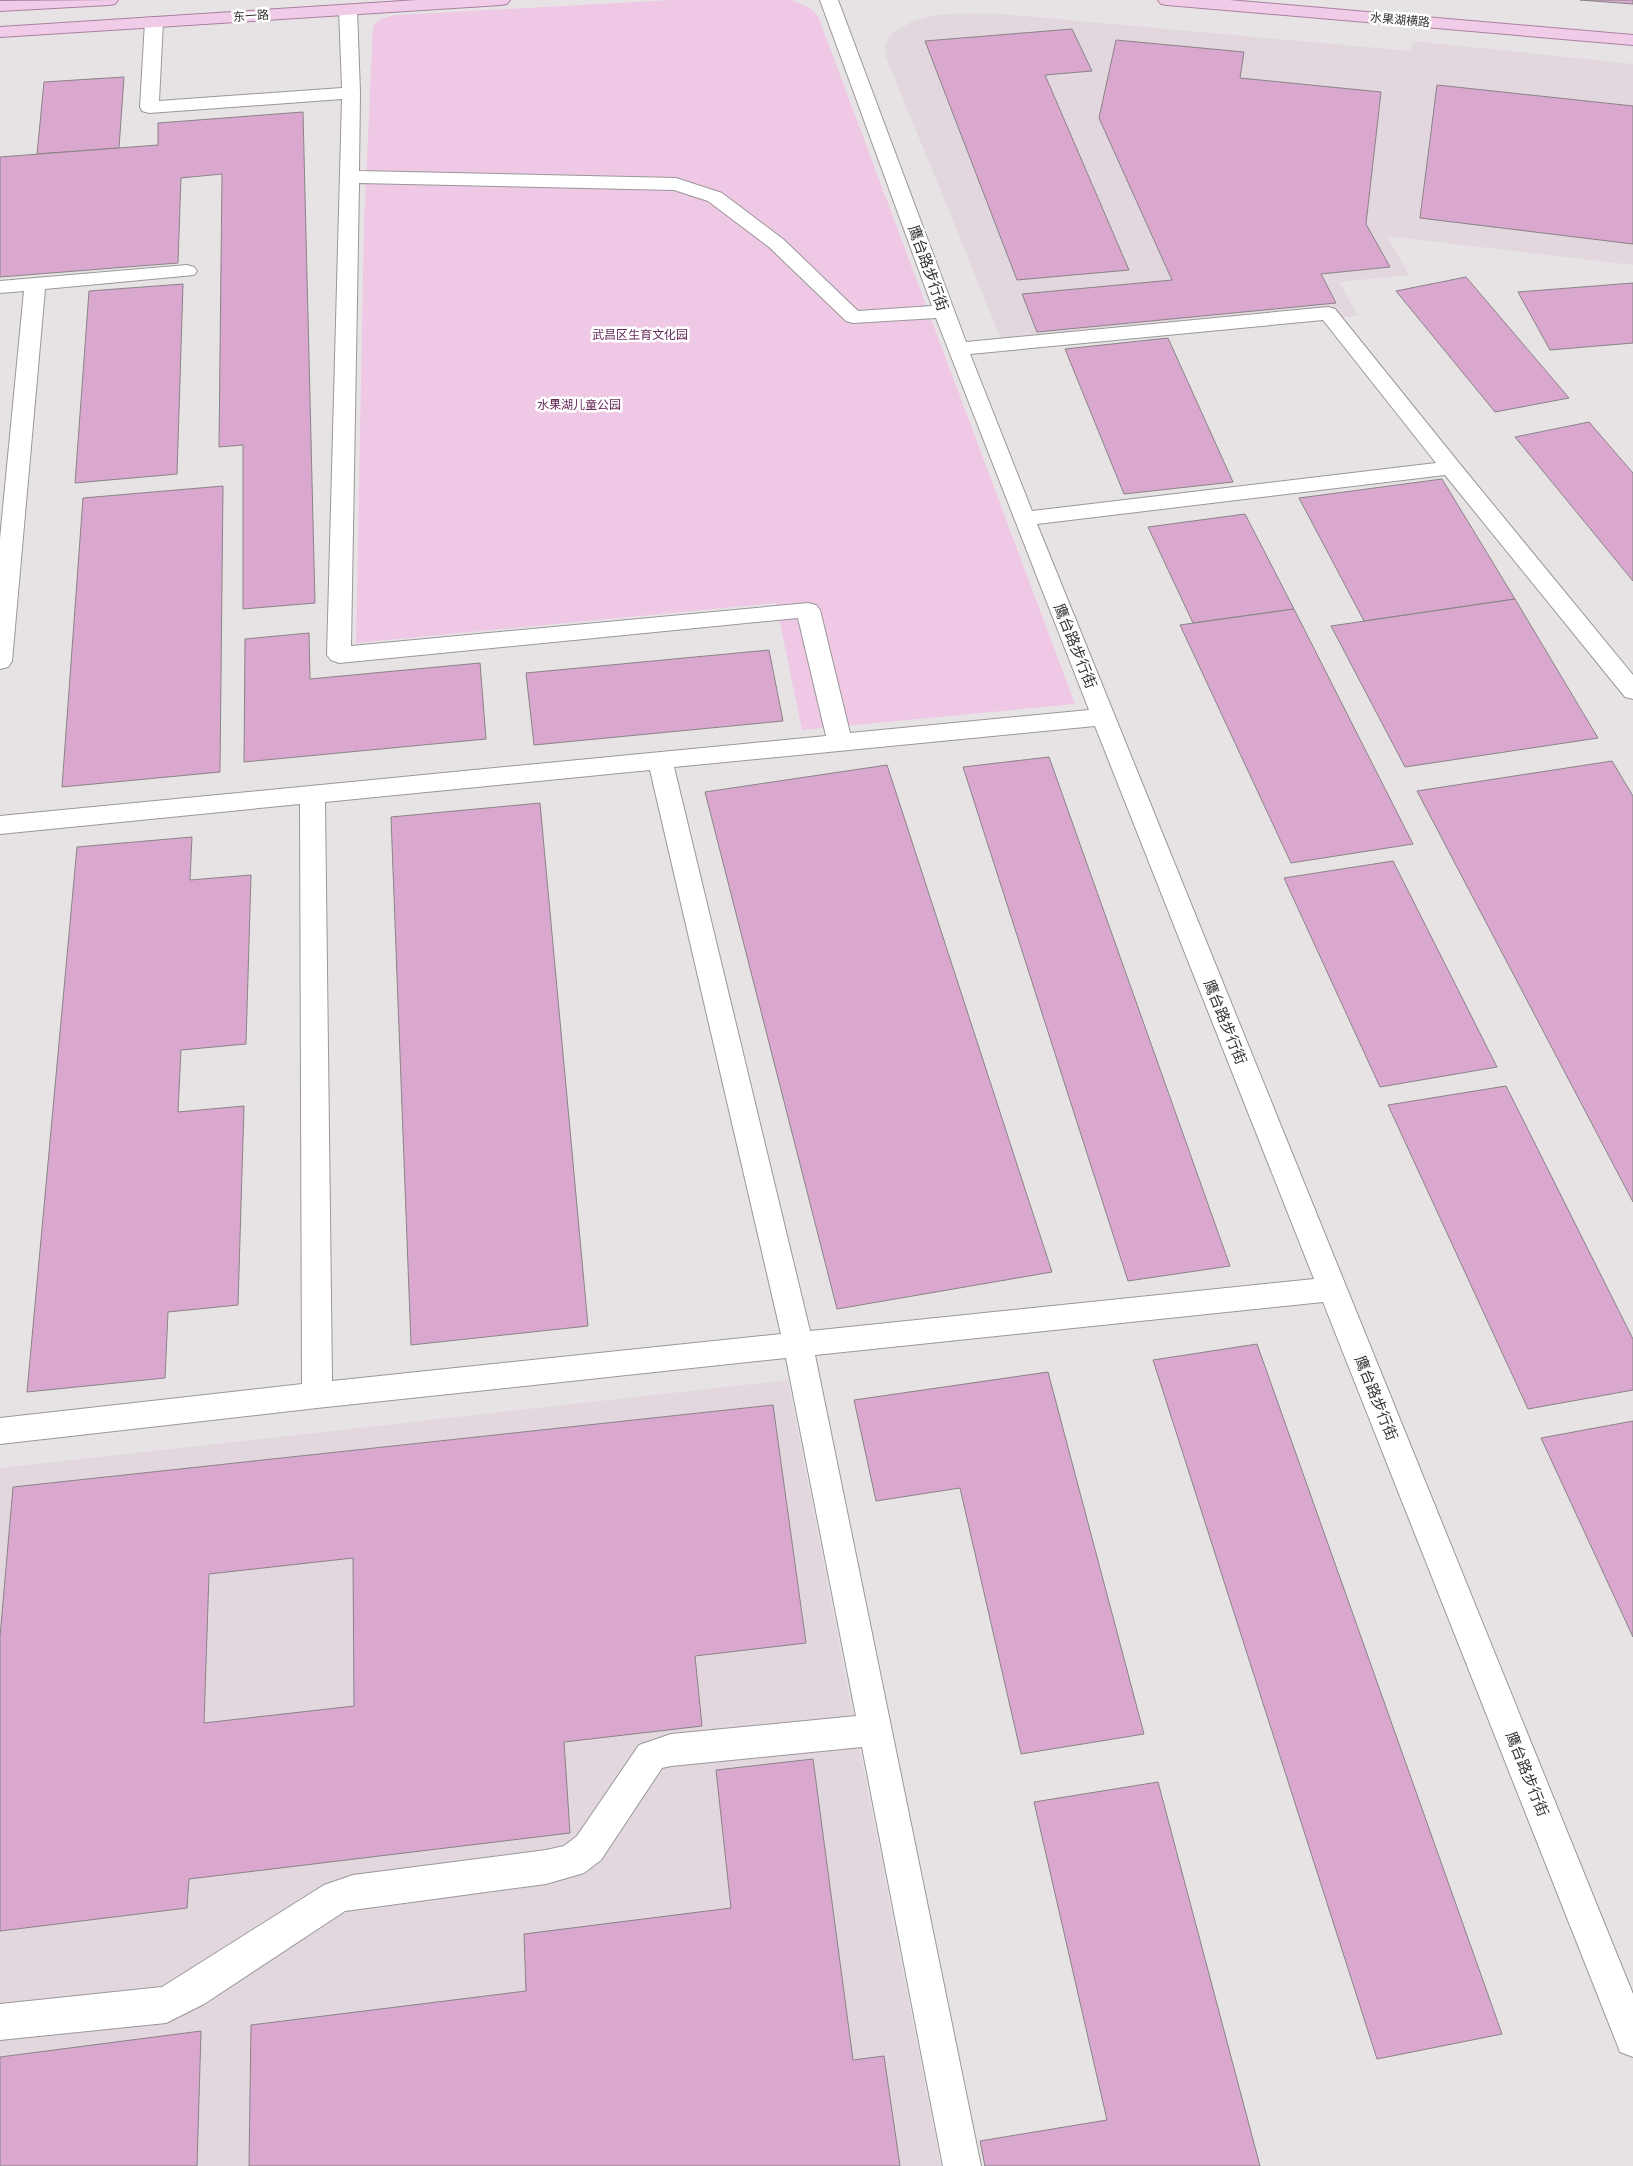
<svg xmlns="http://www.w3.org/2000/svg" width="1633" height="2166" font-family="'Varela Round','Noto Sans SC',sans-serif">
<rect width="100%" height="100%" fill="#e7e3e5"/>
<!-- built -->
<g fill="#e2d7df">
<path d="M 973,13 L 1002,14 L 1411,51 L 1413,41 L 1633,64 L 1633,265 L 1387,236 L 1409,275 L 1339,282 L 1358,316 L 1006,351 L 886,57 L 885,49 L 888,39 L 893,33 L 911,22 L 936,15 Z"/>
<path d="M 788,1380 L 941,2166 L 0,2166 L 0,1468 Z"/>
</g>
<!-- green -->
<path fill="#efc8e5" d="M 673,0 L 791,0 L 809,7 L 818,16 L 1075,704 L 802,730 L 776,603 L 356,643 L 364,225 L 373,26 L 381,19 L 395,15 Z"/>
<!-- building -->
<g fill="#daa8ce" stroke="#888487" fill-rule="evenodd">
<path d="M 1580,0 L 1633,0 L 1633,4 Z"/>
<path d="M 1072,29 L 1092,71 L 1045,75 L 1129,270 L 1017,280 L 925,41 Z"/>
<path d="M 1116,40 L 1244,52 L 1240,78 L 1381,92 L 1366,224 L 1390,267 L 1321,274 L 1336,303 L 1037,332 L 1022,294 L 1172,280 L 1099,118 Z"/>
<path d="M 124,77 L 119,148 L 37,154 L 44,82 Z"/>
<path d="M 1437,85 L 1633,106 L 1633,244 L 1420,218 Z"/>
<path d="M 303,112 L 315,603 L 243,609 L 243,445 L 219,447 L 222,174 L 181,178 L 178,263 L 0,277 L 0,157 L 158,145 L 158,123 Z"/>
<path d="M 1466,277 L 1569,398 L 1495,412 L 1396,291 Z"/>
<path d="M 1633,283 L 1633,343 L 1550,350 L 1518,292 Z"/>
<path d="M 183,284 L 177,474 L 75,483 L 89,291 Z"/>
<path d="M 1168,338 L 1233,482 L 1124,494 L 1065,349 Z"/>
<path d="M 1589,422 L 1633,473 L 1633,581 L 1515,437 Z"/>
<path d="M 1442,479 L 1515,599 L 1364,621 L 1299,498 Z"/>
<path d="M 223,486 L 220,772 L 62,787 L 83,498 Z"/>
<path d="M 1245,514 L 1294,609 L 1193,623 L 1148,527 Z"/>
<path d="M 1515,599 L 1598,738 L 1405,767 L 1331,626 Z"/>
<path d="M 1294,609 L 1413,844 L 1291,863 L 1180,625 Z"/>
<path d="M 309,633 L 310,679 L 480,663 L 486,739 L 244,762 L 245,639 Z"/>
<path d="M 769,650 L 783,721 L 534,745 L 526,673 Z"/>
<path d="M 1049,757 L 1230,1266 L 1128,1281 L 963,767 Z"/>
<path d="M 1612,761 L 1633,796 L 1633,1202 L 1417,791 Z"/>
<path d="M 887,765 L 1052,1272 L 837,1309 L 705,792 Z"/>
<path d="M 540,803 L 588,1326 L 411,1345 L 391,817 Z"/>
<path d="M 192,837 L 190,880 L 251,875 L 246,1044 L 181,1050 L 178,1112 L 244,1106 L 238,1305 L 168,1312 L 165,1378 L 27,1392 L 77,847 Z"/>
<path d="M 1393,861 L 1497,1067 L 1380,1087 L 1284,878 Z"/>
<path d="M 1506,1086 L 1633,1339 L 1633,1390 L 1528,1409 L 1388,1105 Z"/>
<path d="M 1257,1344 L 1502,2034 L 1377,2059 L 1153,1360 Z"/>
<path d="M 1048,1372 L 1144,1734 L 1021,1754 L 960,1488 L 876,1501 L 854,1400 Z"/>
<path d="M 773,1405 L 806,1643 L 695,1656 L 702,1726 L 564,1742 L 570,1833 L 189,1879 L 187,1908 L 0,1931 L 0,1637 L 13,1487 ZM 353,1558 L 354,1706 L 204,1723 L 209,1574 Z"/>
<path d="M 1633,1421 L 1633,1637 L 1541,1438 Z"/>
<path d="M 813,1759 L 853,2060 L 884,2056 L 900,2166 L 249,2166 L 251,2025 L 526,1991 L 524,1934 L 731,1908 L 716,1770 Z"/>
<path d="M 1158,1782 L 1260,2166 L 985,2166 L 980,2141 L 1107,2120 L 1034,1802 Z"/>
<path d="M 201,2031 L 197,2166 L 0,2166 L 0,2057 Z"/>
</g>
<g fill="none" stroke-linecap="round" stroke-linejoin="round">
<!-- minor casing -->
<g stroke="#9a9799" stroke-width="2">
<g id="minor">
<path d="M 820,0 L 838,0 L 966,342 L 1328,307 L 1335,309 L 1459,463 L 1633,675 L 1633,699 L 1625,697 L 1445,475 L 1037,524 L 1633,1994 L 1633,2057 L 1620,2052 L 1615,2039 L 1323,1302 L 815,1355 L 981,2166 L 943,2166 L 862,1747 L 671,1766 L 662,1768 L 601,1860 L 584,1873 L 546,1884 L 345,1911 L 204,2004 L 166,2023 L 0,2040 L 0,2004 L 162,1987 L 324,1885 L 353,1875 L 546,1850 L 564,1846 L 577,1836 L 639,1745 L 671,1734 L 856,1716 L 786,1358 L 317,1408 L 0,1444 L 0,1418 L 302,1384 L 300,804 L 0,834 L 0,816 L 826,736 L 798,618 L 339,663 L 331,660 L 327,655 L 342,99 L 149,113 L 142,111 L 140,107 L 145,22 L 148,18 L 154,17 L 160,18 L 163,22 L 159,101 L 342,88 L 339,10 L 342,6 L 348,5 L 354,6 L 357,10 L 360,93 L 359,171 L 676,178 L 722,193 L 783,239 L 858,311 L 932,306 ZM 359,183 L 674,190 L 708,201 L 769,247 L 846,321 L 853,323 L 936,318 L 1089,710 L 850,733 L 820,610 L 816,605 L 808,603 L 351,646 ZM 1323,320 L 1436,463 L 1032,511 L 970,354 ZM 1095,726 L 1314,1279 L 810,1331 L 674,767 ZM 650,770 L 781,1334 L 332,1381 L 325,802 Z"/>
<path d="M 187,265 L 194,267 L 197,271 L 194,275 L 45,289 L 12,661 L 8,667 L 0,669 L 0,539 L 24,291 L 0,293 L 0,281 Z"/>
</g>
</g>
<!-- major casing -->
<g stroke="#a9809f" stroke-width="2">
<g id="major">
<path d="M 118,0 L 115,4 L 109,5 L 0,11 L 0,1 Z"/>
<path d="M 418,0 L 510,0 L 507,4 L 501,5 L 0,37 L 0,27 Z"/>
<path d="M 1158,0 L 1229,0 L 1633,35 L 1633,45 L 1167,5 L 1161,4 Z"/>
</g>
</g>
<!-- minor -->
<use href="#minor" fill="#fff" fill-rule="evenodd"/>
<!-- major -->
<use href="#major" fill="#f1cce8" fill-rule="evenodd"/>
</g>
<g text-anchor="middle" stroke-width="5" stroke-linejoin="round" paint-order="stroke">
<!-- far-street labels -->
<g font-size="12" fill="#343334" stroke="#fff">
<text transform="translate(251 16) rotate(-4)" y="4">东一路</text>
<text transform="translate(1400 20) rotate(5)" y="4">水果湖横路</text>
</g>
<!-- far-park labels -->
<g font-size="12" fill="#652a5a" stroke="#fff">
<text x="640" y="339">武昌区生育文化园</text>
<text x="579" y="409">水果湖儿童公园</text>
</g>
<!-- street labels -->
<g font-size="15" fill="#343334" stroke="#fff">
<text transform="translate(928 268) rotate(70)" y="5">鹰台路步行街</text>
<text transform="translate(1075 646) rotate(68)" y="5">鹰台路步行街</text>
<text transform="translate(1225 1022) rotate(68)" y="5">鹰台路步行街</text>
<text transform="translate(1376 1398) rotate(68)" y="5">鹰台路步行街</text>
<text transform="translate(1527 1774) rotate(68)" y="5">鹰台路步行街</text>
</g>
</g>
</svg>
